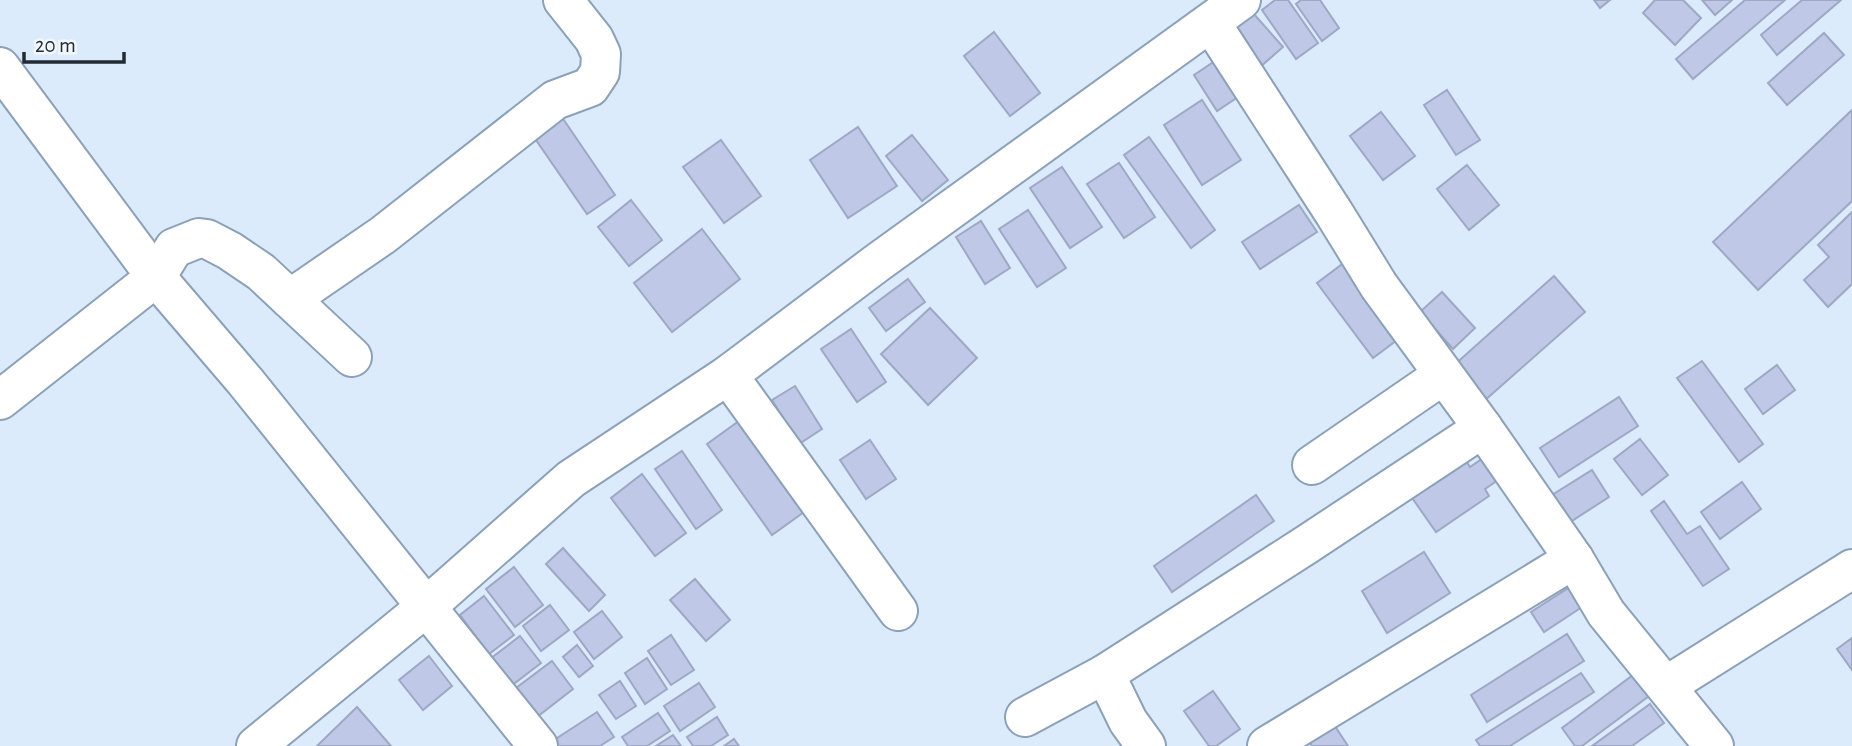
<svg xmlns="http://www.w3.org/2000/svg" width="1852" height="746" font-family="'Alegreya Sans',sans-serif">
<rect width="100%" height="100%" fill="#dcebfb"/>
<!-- building -->
<g fill="#bfc8e7" stroke="#9ea7c4" stroke-width="2">
<path d="M 1275,0 L 1288,0 L 1318,43 L 1296,59 L 1262,10 Z"/>
<path d="M 1301,0 L 1320,0 L 1339,28 L 1322,41 L 1296,4 Z"/>
<path d="M 1594,0 L 1610,0 L 1600,8 Z"/>
<path d="M 1655,0 L 1683,0 L 1701,18 L 1675,45 L 1643,13 Z"/>
<path d="M 1702,0 L 1732,0 L 1715,15 Z"/>
<path d="M 1745,0 L 1785,0 L 1693,79 L 1676,59 Z"/>
<path d="M 1802,0 L 1841,0 L 1777,55 L 1761,35 Z"/>
<path d="M 1253,13 L 1283,47 L 1260,67 L 1230,34 Z"/>
<path d="M 994,32 L 1040,93 L 1010,116 L 964,56 Z"/>
<path d="M 1824,33 L 1844,55 L 1787,105 L 1768,83 Z"/>
<path d="M 1215,61 L 1238,97 L 1217,111 L 1194,75 Z"/>
<path d="M 1447,90 L 1480,140 L 1456,155 L 1424,105 Z"/>
<path d="M 1202,100 L 1241,160 L 1202,185 L 1164,125 Z"/>
<path d="M 555,107 L 615,195 L 587,214 L 527,127 Z"/>
<path d="M 1852,110 L 1852,201 L 1758,290 L 1713,242 Z"/>
<path d="M 1381,112 L 1415,156 L 1383,180 L 1350,136 Z"/>
<path d="M 858,127 L 897,186 L 848,218 L 810,160 Z"/>
<path d="M 912,135 L 948,180 L 922,201 L 886,156 Z"/>
<path d="M 1149,137 L 1215,230 L 1191,248 L 1124,155 Z"/>
<path d="M 721,140 L 761,196 L 724,223 L 683,167 Z"/>
<path d="M 1119,163 L 1155,217 L 1124,238 L 1087,184 Z"/>
<path d="M 1467,165 L 1499,205 L 1469,230 L 1437,189 Z"/>
<path d="M 1062,167 L 1102,227 L 1070,248 L 1030,188 Z"/>
<path d="M 631,200 L 662,240 L 629,266 L 598,227 Z"/>
<path d="M 1299,205 L 1317,232 L 1260,269 L 1242,242 Z"/>
<path d="M 1028,210 L 1066,268 L 1037,287 L 999,229 Z"/>
<path d="M 1852,212 L 1852,284 L 1828,307 L 1804,280 L 1829,257 L 1818,245 Z"/>
<path d="M 981,221 L 1010,268 L 985,284 L 956,237 Z"/>
<path d="M 702,229 L 740,279 L 672,332 L 634,283 Z"/>
<path d="M 1349,259 L 1405,334 L 1373,358 L 1317,283 Z"/>
<path d="M 1554,276 L 1585,312 L 1484,401 L 1453,366 Z"/>
<path d="M 908,279 L 925,302 L 886,331 L 869,308 Z"/>
<path d="M 1442,292 L 1475,328 L 1453,349 L 1420,312 Z"/>
<path d="M 930,308 L 977,358 L 928,405 L 881,354 Z"/>
<path d="M 851,329 L 886,382 L 857,402 L 821,349 Z"/>
<path d="M 1702,361 L 1763,444 L 1739,462 L 1677,378 Z"/>
<path d="M 1777,365 L 1795,390 L 1763,414 L 1745,389 Z"/>
<path d="M 795,386 L 822,429 L 799,444 L 772,400 Z"/>
<path d="M 1619,397 L 1638,426 L 1559,477 L 1540,448 Z"/>
<path d="M 739,421 L 804,512 L 772,535 L 707,444 Z"/>
<path d="M 1640,439 L 1668,475 L 1642,495 L 1614,459 Z"/>
<path d="M 870,440 L 896,479 L 866,499 L 840,460 Z"/>
<path d="M 682,451 L 722,510 L 696,529 L 655,469 Z"/>
<path d="M 1486,456 L 1501,478 L 1485,489 L 1489,496 L 1436,532 L 1403,485 L 1465,459 L 1470,467 Z"/>
<path d="M 1592,470 L 1609,497 L 1561,528 L 1544,500 Z"/>
<path d="M 642,474 L 686,533 L 655,556 L 611,498 Z"/>
<path d="M 1742,482 L 1761,509 L 1720,539 L 1701,512 Z"/>
<path d="M 1256,495 L 1274,521 L 1172,592 L 1154,566 Z"/>
<path d="M 1664,501 L 1687,534 L 1700,526 L 1729,569 L 1703,586 L 1651,511 Z"/>
<path d="M 563,548 L 605,595 L 589,611 L 546,564 Z"/>
<path d="M 1424,552 L 1450,593 L 1387,633 L 1362,591 Z"/>
<path d="M 514,567 L 543,605 L 515,627 L 486,589 Z"/>
<path d="M 695,579 L 730,620 L 706,641 L 670,600 Z"/>
<path d="M 1570,587 L 1582,607 L 1544,632 L 1531,612 Z"/>
<path d="M 484,596 L 514,635 L 489,654 L 460,615 Z"/>
<path d="M 550,605 L 569,630 L 541,651 L 523,626 Z"/>
<path d="M 602,611 L 622,637 L 594,659 L 574,632 Z"/>
<path d="M 1567,634 L 1584,661 L 1487,722 L 1471,695 Z"/>
<path d="M 671,635 L 694,670 L 671,685 L 648,651 Z"/>
<path d="M 520,636 L 541,663 L 511,686 L 490,659 Z"/>
<path d="M 1852,638 L 1852,670 L 1837,649 Z"/>
<path d="M 577,645 L 593,666 L 579,677 L 563,657 Z"/>
<path d="M 429,656 L 452,686 L 423,710 L 399,680 Z"/>
<path d="M 647,658 L 667,689 L 645,704 L 625,673 Z"/>
<path d="M 552,661 L 573,689 L 533,720 L 512,691 Z"/>
<path d="M 1581,673 L 1594,692 L 1510,746 L 1480,746 L 1476,740 Z"/>
<path d="M 1633,675 L 1649,696 L 1582,746 L 1575,746 L 1562,728 Z"/>
<path d="M 620,681 L 636,706 L 616,719 L 599,695 Z"/>
<path d="M 699,683 L 715,707 L 680,731 L 664,706 Z"/>
<path d="M 1213,691 L 1240,729 L 1216,746 L 1209,746 L 1184,711 Z"/>
<path d="M 1650,704 L 1664,723 L 1632,746 L 1592,746 Z"/>
<path d="M 357,707 L 391,746 L 317,746 Z"/>
<path d="M 597,712 L 614,737 L 600,746 L 558,746 L 554,740 Z"/>
<path d="M 658,713 L 670,731 L 647,746 L 628,746 L 622,737 Z"/>
<path d="M 1327,714 L 1348,746 L 1312,746 L 1302,731 Z"/>
<path d="M 717,717 L 728,735 L 711,746 L 693,746 L 687,737 Z"/>
<path d="M 673,735 L 681,746 L 656,746 Z"/>
<path d="M 734,739 L 739,746 L 724,746 Z"/>
</g>
<g fill="none" stroke-linecap="round" stroke-linejoin="round">
<!-- minor casing -->
<g stroke="#8aa1b9" stroke-width="42">
<g id="minor">
<path d="M 1211,23 L 1334,213 L 1379,286 L 1483,428 L 1574,559 L 1606,613 L 1714,746"/>
<path d="M 0,67 L 156,277 L 245,381 L 538,746"/>
<path d="M 290,299 L 383,235 L 555,100 L 590,87 L 600,72 L 601,54 L 594,39 L 563,0"/>
<path d="M 728,375 L 898,611"/>
<path d="M 0,400 L 156,277 L 174,248 L 199,238 L 207,239 L 230,251 L 261,272 L 352,357"/>
<path d="M 1312,465 L 1443,375"/>
<path d="M 1666,686 L 1852,569"/>
<path d="M 1025,717 L 1105,674"/>
<path d="M 256,746 L 426,607 L 571,479 L 728,375 L 877,263 L 1241,0"/>
<path d="M 1146,746 L 1128,721 L 1105,674 L 1306,545 L 1483,428"/>
<path d="M 1267,746 L 1574,559"/>
</g>
</g>
<!-- minor -->
<use href="#minor" stroke="#fff" stroke-width="38"/>
</g>
<!-- scale -->
<path d="M24 52v10h100v-10" fill="none" stroke="#222b35" stroke-width="3.5"/>
<text x="35" y="52" font-size="21" fill="#222b35" stroke="#f2f7fc" stroke-width="5" paint-order="stroke">20 m</text>
</svg>
